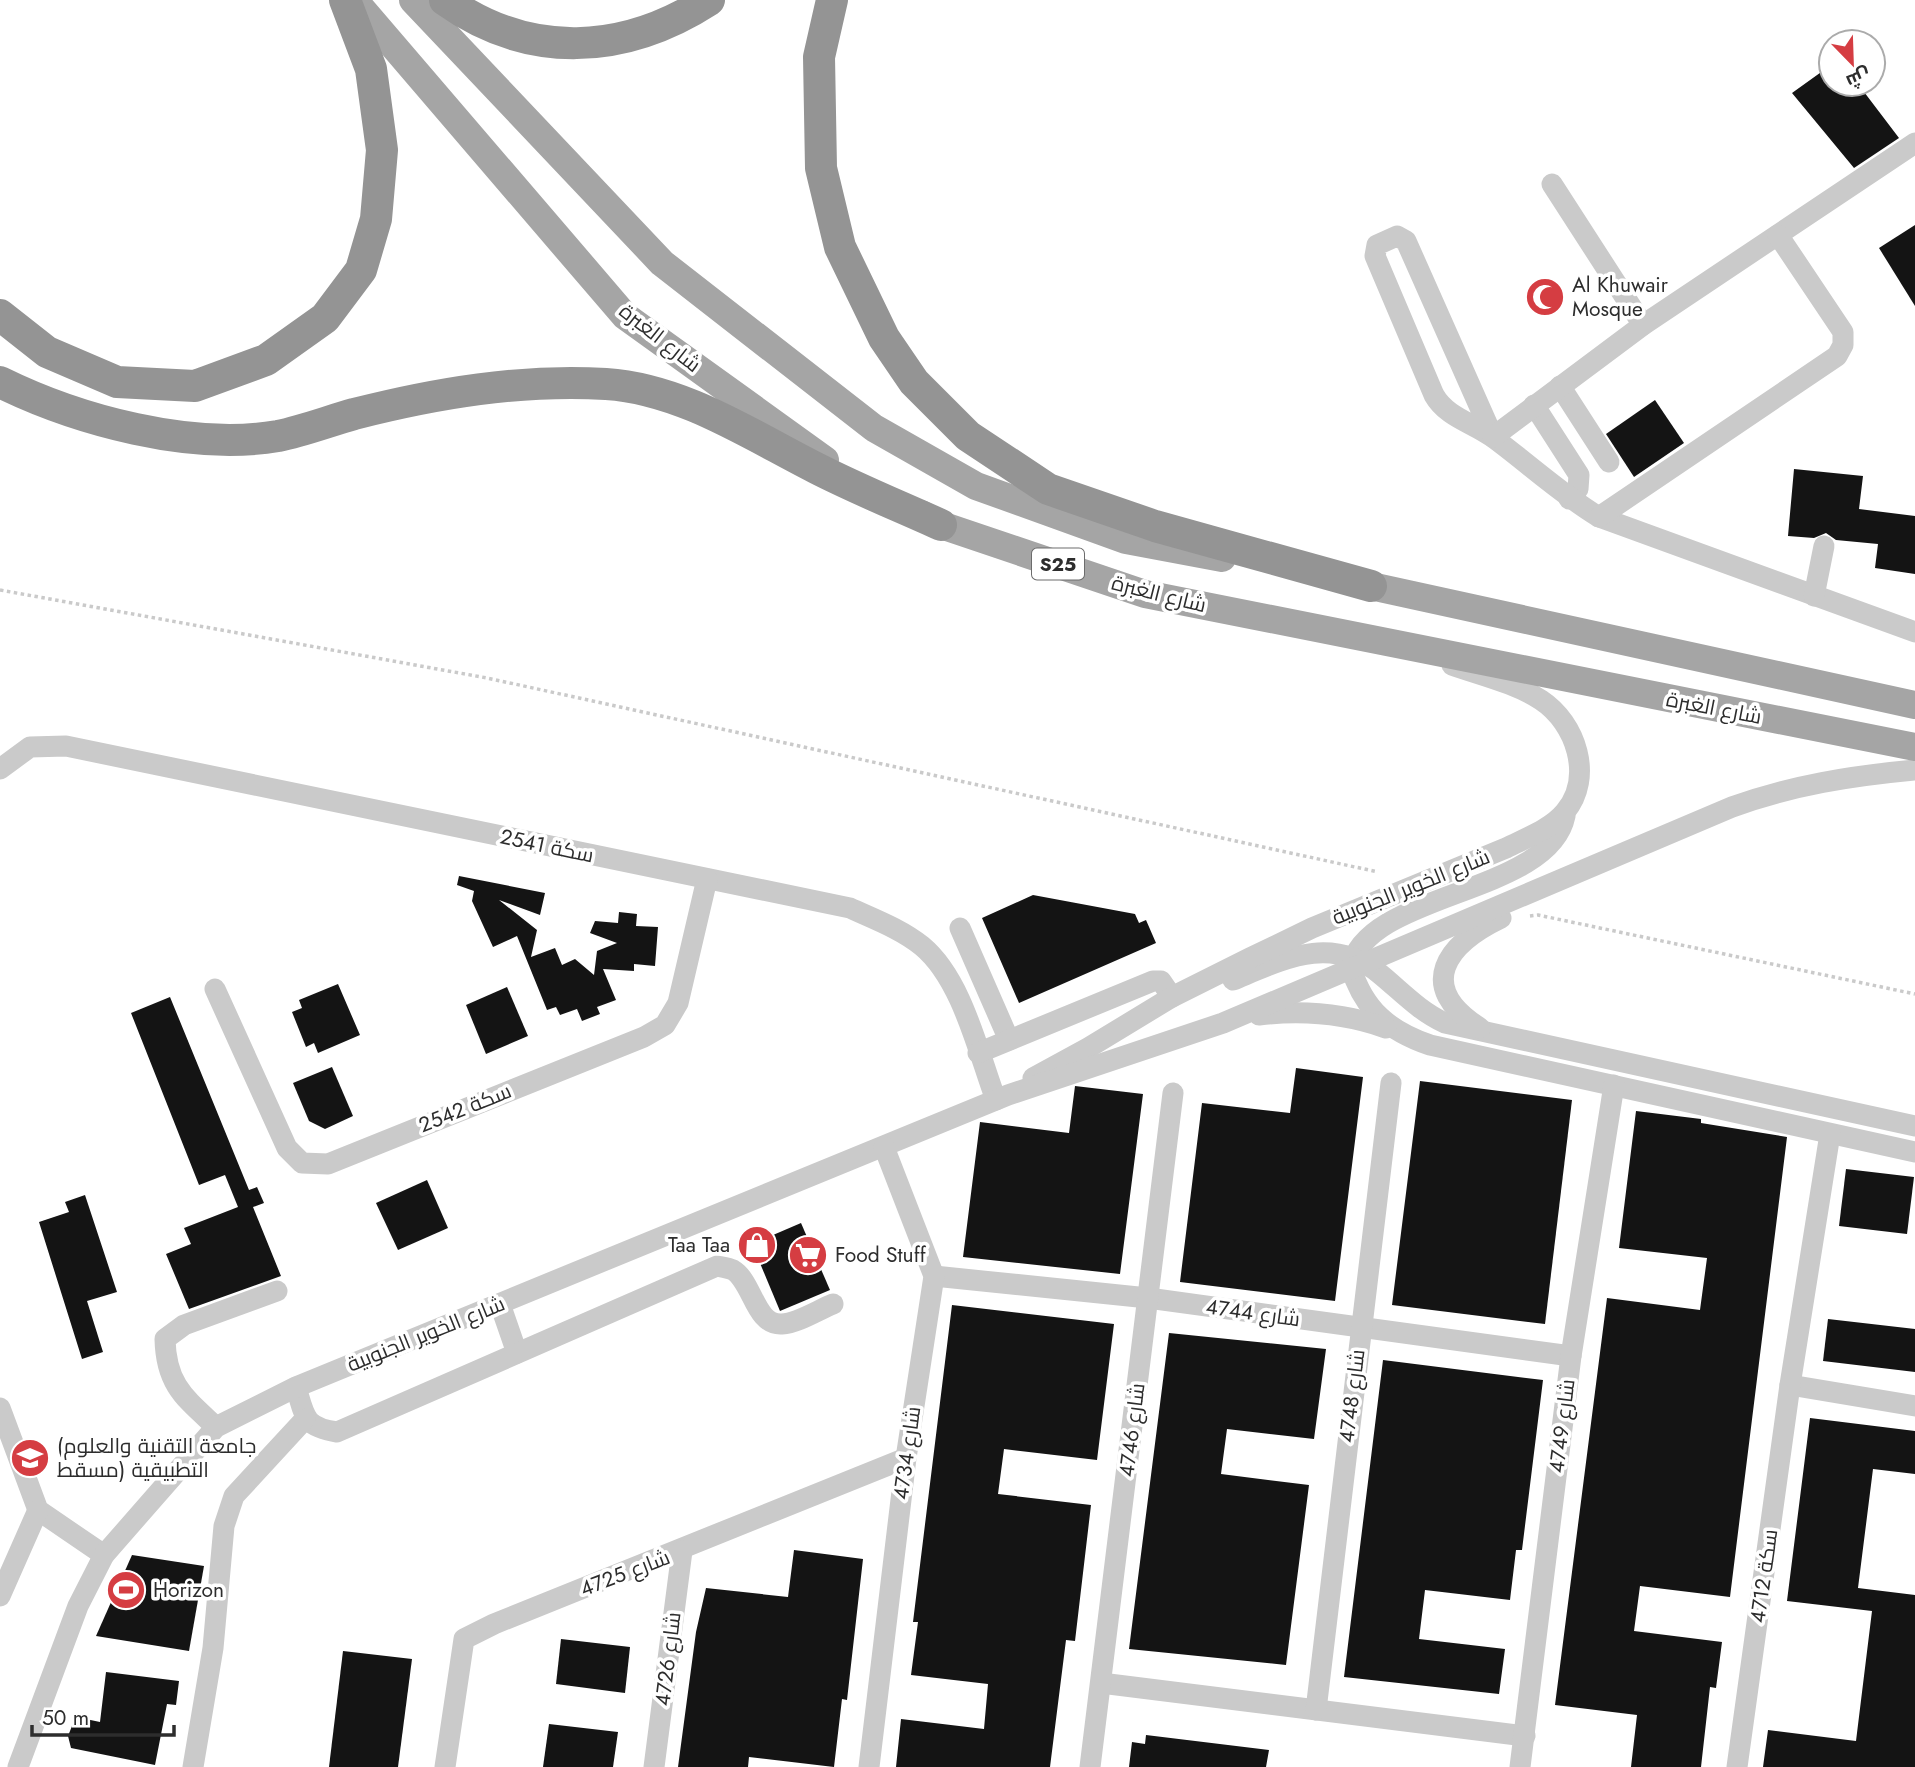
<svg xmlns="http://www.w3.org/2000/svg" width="1915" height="1767" font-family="Jost,Cairo,sans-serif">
<rect width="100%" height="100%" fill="#fff"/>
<!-- building -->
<g fill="#141414">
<path d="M 1831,65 L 1831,84 L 1858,84 L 1899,138 L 1854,168 L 1792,93 Z"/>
<path d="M 1915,225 L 1915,306 L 1879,248 Z"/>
<path d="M 1655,400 L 1684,443 L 1634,477 L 1606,434 Z"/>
<path d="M 1794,469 L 1863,476 L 1859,509 L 1915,516 L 1915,574 L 1875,568 L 1878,544 L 1836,540 L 1826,533 L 1814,538 L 1788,536 Z"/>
<path d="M 459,876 L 545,893 L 540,915 L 499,900 L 537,930 L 531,957 L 555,948 L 562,965 L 575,959 L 594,975 L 597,951 L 617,943 L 590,933 L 595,921 L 618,923 L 619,912 L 637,914 L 636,926 L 658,927 L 655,966 L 634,964 L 634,971 L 603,969 L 616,1000 L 597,1007 L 600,1014 L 582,1021 L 577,1009 L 560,1015 L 556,1007 L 547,1010 L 517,936 L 493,947 L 472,901 L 474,891 L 457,885 Z"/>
<path d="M 1033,895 L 1135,914 L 1139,923 L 1146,920 L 1156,943 L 1019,1003 L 982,918 Z"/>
<path d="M 338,984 L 360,1035 L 318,1053 L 314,1043 L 306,1047 L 292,1012 L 302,1008 L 299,1000 Z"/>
<path d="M 507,987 L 528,1036 L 486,1054 L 466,1005 Z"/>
<path d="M 170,997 L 249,1190 L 257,1187 L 264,1203 L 253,1207 L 281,1276 L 189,1309 L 166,1254 L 191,1244 L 184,1228 L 238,1207 L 225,1175 L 199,1185 L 131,1013 Z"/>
<path d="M 332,1067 L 353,1116 L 325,1129 L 309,1121 L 293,1083 Z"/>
<path d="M 1296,1068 L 1363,1077 L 1335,1301 L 1180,1282 L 1202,1103 L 1290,1113 Z"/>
<path d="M 1420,1081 L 1572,1100 L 1545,1324 L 1392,1305 Z"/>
<path d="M 1075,1086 L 1143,1094 L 1120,1274 L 963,1257 L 980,1122 L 1069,1133 Z"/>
<path d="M 1636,1111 L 1701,1119 L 1701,1123 L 1787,1137 L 1730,1597 L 1640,1586 L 1634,1631 L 1722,1642 L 1716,1688 L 1710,1687 L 1701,1767 L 1631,1767 L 1637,1715 L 1555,1705 L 1607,1298 L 1700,1310 L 1707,1258 L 1619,1248 Z"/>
<path d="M 1846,1169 L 1914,1177 L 1907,1234 L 1839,1226 Z"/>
<path d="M 427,1180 L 448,1228 L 398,1250 L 376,1203 Z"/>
<path d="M 85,1195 L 117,1292 L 87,1301 L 103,1352 L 82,1359 L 39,1222 L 69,1212 L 65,1202 Z"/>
<path d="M 801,1223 L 830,1290 L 780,1311 L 752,1244 Z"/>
<path d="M 952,1305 L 1114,1324 L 1097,1460 L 1004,1449 L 998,1494 L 1091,1505 L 1075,1641 L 1066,1640 L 1050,1767 L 896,1767 L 901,1719 L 984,1729 L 988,1684 L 911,1675 L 918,1622 L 913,1622 Z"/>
<path d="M 1828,1319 L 1915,1329 L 1915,1372 L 1823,1361 Z"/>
<path d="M 1169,1333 L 1326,1349 L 1314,1439 L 1227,1429 L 1221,1474 L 1309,1485 L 1286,1665 L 1129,1649 Z"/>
<path d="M 1383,1360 L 1543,1380 L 1522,1550 L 1516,1550 L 1510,1600 L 1425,1590 L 1419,1639 L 1505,1649 L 1499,1694 L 1344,1677 Z"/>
<path d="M 1810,1418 L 1915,1431 L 1915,1474 L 1873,1469 L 1858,1588 L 1915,1595 L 1915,1767 L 1763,1767 L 1768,1730 L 1856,1741 L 1872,1611 L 1787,1601 Z"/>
<path d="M 794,1550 L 863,1559 L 847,1700 L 842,1699 L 834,1767 L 749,1757 L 748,1767 L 678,1767 L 696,1632 L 706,1588 L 788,1597 Z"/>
<path d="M 132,1555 L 204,1566 L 189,1651 L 96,1636 Z"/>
<path d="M 561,1639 L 630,1647 L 625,1693 L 556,1684 Z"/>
<path d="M 343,1651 L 412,1659 L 398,1767 L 329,1767 Z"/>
<path d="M 106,1672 L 179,1681 L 176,1705 L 167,1704 L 155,1765 L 71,1748 L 68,1736 L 74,1721 L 81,1718 L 100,1722 Z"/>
<path d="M 549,1724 L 618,1732 L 613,1767 L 543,1767 Z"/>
<path d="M 1146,1735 L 1269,1750 L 1266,1767 L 1129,1767 L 1132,1742 L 1145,1744 Z"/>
</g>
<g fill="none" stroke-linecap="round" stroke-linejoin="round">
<!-- path -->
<g stroke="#cacaca" stroke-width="3.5" stroke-dasharray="3.5 3.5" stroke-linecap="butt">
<path d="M 0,590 L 487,678 L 1378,872"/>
<path d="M 1530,916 L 1538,915 L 1915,994"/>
</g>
<!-- minor -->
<g stroke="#cacaca" stroke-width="21">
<path d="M 1552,184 L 1643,325"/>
<path d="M 1560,386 L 1609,462"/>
<path d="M 1534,405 L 1579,475 L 1578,489 L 1569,499"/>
<path d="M 1493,437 L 1406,241 L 1397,236 L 1377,245 L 1375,256 L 1434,395 C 1447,418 1474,423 1495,439 C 1530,465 1561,494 1599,517 L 1915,632"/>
<path d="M 1493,437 L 1643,325 L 1915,143"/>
<path d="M 1599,517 L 1837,356 L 1843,345 L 1843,332 L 1778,235"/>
<path d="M 1814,596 L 1824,546"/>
<path d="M 0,769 L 30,747 L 66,746 L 850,908 C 874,919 901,929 922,946 C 962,979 978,1052 996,1100"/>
<path d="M 960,928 L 1009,1040"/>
<path d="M 1351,967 C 1366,892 1549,895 1565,816"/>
<path d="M 1351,968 C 1364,1010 1389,1031 1430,1045 L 1915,1152"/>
<path d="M 1233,980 C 1284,959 1331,934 1380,974 C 1402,992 1419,1011 1445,1023 L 1915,1126"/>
<path d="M 215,989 L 287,1148 L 302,1163 L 328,1164 L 644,1037 L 665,1025 L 678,1003 L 707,879"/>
<path d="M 1259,1015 C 1302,1010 1344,1013 1386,1028"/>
<path d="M 1480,1028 C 1414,986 1447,944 1501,918"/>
<path d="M 978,1053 L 1153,981 L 1161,981 L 1172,997"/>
<path d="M 1033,1078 L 1088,1048 L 1172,997 L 1250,958 L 1312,928 L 1506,848 C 1526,838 1551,829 1565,812 C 1594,777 1576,723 1541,700 C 1515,683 1480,675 1452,665"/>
<path d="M 934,1276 L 1148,1298 L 1571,1356"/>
<path d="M 500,1304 L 517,1353"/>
<path d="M 1790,1385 L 1915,1406"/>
<path d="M 296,1387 C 305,1417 304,1427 337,1432 L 717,1266 C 722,1267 729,1268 733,1270 C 753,1282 755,1326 782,1324 C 798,1323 818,1310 833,1304"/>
<path d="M 0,1408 L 38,1510 L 104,1555"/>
<path d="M 216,1427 C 185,1398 166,1385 165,1339 L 184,1325 L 277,1291"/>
<path d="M 0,1596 L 38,1510"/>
<path d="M 1101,1683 L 1525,1736"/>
<path d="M 1316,1710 L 1391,1083"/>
<path d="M 18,1767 L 78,1606 L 104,1555 L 216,1427 L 296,1387 L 1008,1095 L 1223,1023 L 1732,807 C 1793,785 1851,776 1915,770"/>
<path d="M 193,1767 L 213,1648 L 224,1526 L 234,1496 L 305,1419"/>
<path d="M 445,1767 L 464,1639 L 494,1624 L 906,1458"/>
<path d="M 654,1767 L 682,1551"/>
<path d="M 869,1767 L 906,1458 L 934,1276 L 884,1147"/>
<path d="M 1090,1767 L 1173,1093"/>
<path d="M 1520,1767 L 1571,1356 L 1614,1085"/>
<path d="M 1737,1767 L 1790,1385 L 1830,1134"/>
</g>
<!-- major -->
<g stroke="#a5a5a5" stroke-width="28">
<path d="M 354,0 L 625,316 L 825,460"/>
<path d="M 413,0 L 662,263 L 874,428 L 976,486 L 1126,540 L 1222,558"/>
<path d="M 921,514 L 941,525 L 1145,594 L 1915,747"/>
<path d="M 1348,581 L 1915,705"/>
</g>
<!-- highway -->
<g stroke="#949494" stroke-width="32">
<path d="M 445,0 C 529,60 624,55 709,0"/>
<path d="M 832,0 L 819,57 L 821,168 L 840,247 L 884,338 L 914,382 L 968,436 L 1048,489 L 1155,526 L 1371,586"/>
<path d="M 0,315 L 47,352 L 117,382 L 195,386 L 266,360 L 325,318 L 361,270 L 376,219 L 382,150 L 371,69 L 345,0"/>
<path d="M 0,382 C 77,420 191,451 278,436 C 303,431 329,421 354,414 C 437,393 520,379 606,384 C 682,389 749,434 816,468 C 857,489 899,506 941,525"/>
</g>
</g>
<!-- icons -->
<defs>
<g id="mosque-disc" transform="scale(2.0125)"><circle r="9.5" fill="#d53d42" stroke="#fff"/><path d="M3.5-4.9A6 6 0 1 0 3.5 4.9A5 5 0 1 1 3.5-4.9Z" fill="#fff"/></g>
<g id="shop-disc" transform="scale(2.0125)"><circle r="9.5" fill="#d53d42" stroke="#fff"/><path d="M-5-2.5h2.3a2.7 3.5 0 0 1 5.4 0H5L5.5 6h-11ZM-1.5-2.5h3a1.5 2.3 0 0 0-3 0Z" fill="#fff"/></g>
<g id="supermarket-disc" transform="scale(2.0125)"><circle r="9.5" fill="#d53d42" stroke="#fff"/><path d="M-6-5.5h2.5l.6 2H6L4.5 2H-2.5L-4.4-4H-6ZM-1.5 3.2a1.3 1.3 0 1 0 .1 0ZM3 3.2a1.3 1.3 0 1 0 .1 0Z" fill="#fff"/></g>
<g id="university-disc" transform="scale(2.0125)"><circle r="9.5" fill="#d53d42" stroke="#fff"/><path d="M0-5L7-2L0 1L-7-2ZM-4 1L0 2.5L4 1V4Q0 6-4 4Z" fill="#fff"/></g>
<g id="stadium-disc" transform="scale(2.0125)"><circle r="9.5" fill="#d53d42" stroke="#fff"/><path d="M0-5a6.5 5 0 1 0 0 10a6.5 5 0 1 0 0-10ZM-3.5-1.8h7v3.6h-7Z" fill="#fff"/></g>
</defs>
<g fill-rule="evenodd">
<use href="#mosque-disc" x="1545" y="297"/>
<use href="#shop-disc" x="757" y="1245"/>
<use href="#supermarket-disc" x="808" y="1255"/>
<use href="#university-disc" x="30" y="1458"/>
<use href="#stadium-disc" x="126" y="1590"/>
</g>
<g text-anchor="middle" stroke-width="7" stroke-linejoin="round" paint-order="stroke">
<!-- shield labels -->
<rect fill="#fff" stroke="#6c6c6c" stroke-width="2" x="1032" y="548.5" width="52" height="31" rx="5"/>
<g font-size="19" font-weight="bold" fill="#2d2d2d">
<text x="1058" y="571">S25</text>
</g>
<!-- poi labels -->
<g font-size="21" fill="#2d2d2d" stroke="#fff" text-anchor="start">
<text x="1572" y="292">Al Khuwair<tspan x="1572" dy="24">Mosque</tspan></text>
<text x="730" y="1252" text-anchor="end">Taa Taa</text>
<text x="835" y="1262">Food Stuff</text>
<text x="57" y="1453">(جامعة التقنية والعلوم<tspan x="57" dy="24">التطبيقية (مسقط</tspan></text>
<text x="153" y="1597">Horizon</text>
</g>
<!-- street labels -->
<g font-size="21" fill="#2d2d2d" stroke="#fff">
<text transform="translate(660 338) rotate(38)" y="7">شارع الغبرة</text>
<text transform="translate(1159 594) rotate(14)" y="7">شارع الغبرة</text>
<text transform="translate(1714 708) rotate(11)" y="7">شارع الغبرة</text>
<text transform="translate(547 846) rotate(12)" y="7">سكة 2541</text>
<text transform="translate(1411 887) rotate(-22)" y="7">شارع الخوير الجنوبية</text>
<text transform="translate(465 1108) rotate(-22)" y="7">سكة 2542</text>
<text transform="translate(1253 1313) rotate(8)" y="7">4744 شارع</text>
<text transform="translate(426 1334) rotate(-22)" y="7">شارع الخوير الجنوبية</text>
<text transform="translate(1352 1396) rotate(-83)" y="7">4748 شارع</text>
<text transform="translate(1562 1426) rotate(-83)" y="7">4749 شارع</text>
<text transform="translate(1132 1430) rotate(-83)" y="7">4746 شارع</text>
<text transform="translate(907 1453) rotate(-82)" y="7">4734 شارع</text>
<text transform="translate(625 1573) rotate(-21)" y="7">4725 شارع</text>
<text transform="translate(1764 1576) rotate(-82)" y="7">سكة 4712</text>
<text transform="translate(668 1659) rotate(-83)" y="7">4726 شارع</text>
</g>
</g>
<!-- north arrow -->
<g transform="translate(1852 63) rotate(157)"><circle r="33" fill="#ffffff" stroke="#ababab" stroke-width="2"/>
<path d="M0-5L12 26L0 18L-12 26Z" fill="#d53d42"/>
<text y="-10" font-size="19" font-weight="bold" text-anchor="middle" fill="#2d2d2d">ش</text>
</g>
<!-- scale -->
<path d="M32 1725v10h142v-10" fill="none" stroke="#2d2d2d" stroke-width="3.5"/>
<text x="42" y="1725" font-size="21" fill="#2d2d2d" stroke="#ffffff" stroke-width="5" paint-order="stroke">50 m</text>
</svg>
